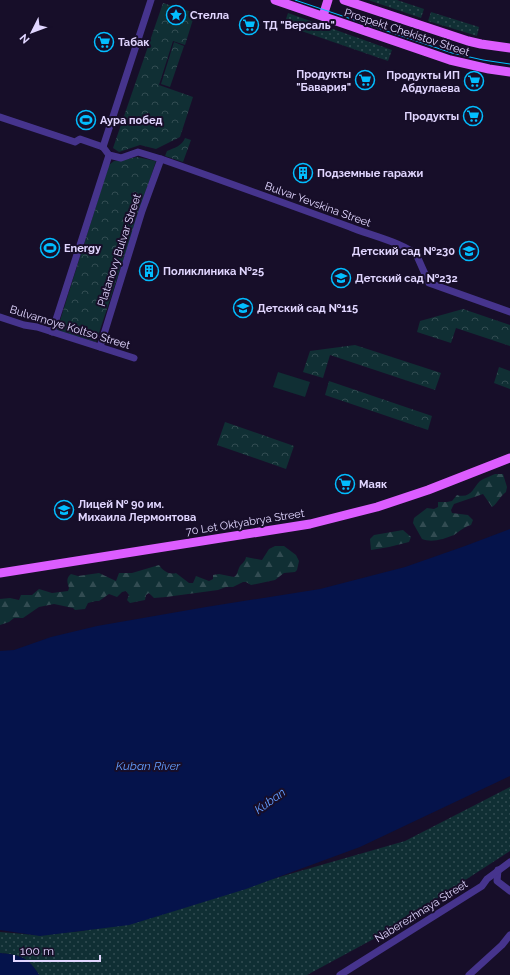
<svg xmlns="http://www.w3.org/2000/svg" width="510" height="975" font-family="Raleway,sans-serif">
<defs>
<pattern id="grass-dots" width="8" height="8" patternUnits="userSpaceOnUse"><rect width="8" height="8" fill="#102f34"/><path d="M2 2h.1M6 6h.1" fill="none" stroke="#324c52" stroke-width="1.8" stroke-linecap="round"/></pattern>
<pattern id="forest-firs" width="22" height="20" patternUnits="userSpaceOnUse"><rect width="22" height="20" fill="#102f34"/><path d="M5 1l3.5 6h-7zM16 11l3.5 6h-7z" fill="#324c52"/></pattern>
<pattern id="park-crowns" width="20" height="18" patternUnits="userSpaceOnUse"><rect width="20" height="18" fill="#102f34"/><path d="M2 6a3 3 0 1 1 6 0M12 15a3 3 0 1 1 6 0" fill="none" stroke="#324c52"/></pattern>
</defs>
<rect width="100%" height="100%" fill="#170e29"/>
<!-- grass -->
<g fill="url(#grass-dots)">
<path d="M 368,0 L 397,0 L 424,9 L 421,18 Z"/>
<path d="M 431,12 L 479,27 L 477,36 L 428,21 Z"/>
<path d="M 288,13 L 392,50 L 388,61 L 284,25 Z"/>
<path d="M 510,787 L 510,851 L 379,936 L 307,975 L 39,975 C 28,957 20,955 0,953 L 0,932 L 36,935 L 82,931 L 189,903 L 405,841 Z"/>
</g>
<!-- forest -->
<g fill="url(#forest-firs)">
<path d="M 495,474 L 503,474 L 507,487 L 506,492 C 499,497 498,503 492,507 L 483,494 L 454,504 L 451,510 L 452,513 L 468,515 L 473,520 L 471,525 C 464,527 460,531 454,535 C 444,539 432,543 422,539 L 413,523 L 414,518 L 427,508 L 434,509 L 438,507 L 438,502 L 447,502 L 452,501 L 457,495 C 471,499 473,488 480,481 C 484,478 491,476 495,474 Z"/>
<path d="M 403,530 L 411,537 L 409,542 L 389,547 L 371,550 L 370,539 L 374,535 Z"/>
<path d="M 275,546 L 284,546 L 296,555 L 299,561 L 297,570 L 295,572 L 284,573 L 275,580 L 251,585 L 246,582 L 243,582 L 233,587 L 226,587 L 218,590 L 166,597 L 154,598 L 149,593 L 146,595 L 145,600 L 130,603 L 127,600 L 129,595 L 126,591 L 122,592 L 117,597 L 109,594 L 99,601 L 96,601 L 88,603 L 85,609 L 75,610 L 73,608 L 54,604 L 39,607 L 23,618 L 14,618 L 9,622 L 0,625 L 0,599 L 10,598 L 19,600 L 21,595 L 32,595 L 39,589 L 52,593 L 68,591 L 69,588 C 67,582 66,578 71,574 L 78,576 L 99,573 L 116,581 L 119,573 L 132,573 L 159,565 C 163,571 169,575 176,573 L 189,583 L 193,583 L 196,576 L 209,581 L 213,579 L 213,575 L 219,574 L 234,577 C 238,574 237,572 239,568 C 241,563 245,563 246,557 L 262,560 L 269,549 Z"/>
</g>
<!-- park -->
<g fill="url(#park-crowns)">
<path d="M 163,3 L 195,13 L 185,45 L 173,41 L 159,85 L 193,97 L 180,137 L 156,149 L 140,145 L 119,152 L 113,148 Z"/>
<path d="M 174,42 L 184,46 L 170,87 L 161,84 Z"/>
<path d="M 185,138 L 191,140 L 183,162 L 165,156 L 167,151 C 174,148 182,146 185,138 Z"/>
<path d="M 137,157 L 156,161 L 96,342 L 57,330 L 109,165 L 114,161 L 119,161 Z"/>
<path d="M 463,309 L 510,325 L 510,346 L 456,328 L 451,343 L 417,332 L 420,321 Z"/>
<path d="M 355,345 L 441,373 L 435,390 L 330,355 L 323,378 L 303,372 L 310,351 Z"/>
<path d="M 499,367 L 510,371 L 510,389 L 494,383 Z"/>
<path d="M 329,381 L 432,416 L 428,430 L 325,395 Z"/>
<path d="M 225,422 L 294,446 L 286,469 L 217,445 Z"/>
</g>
<!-- pitch -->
<path fill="#102f34" d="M 278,372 L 310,382 L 305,397 L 273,387 Z"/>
<!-- water -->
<g fill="#05134b">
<path d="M 510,529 L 510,776 L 360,847 L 246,889 L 129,925 L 40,936 L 0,930 L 0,651 L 14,650 L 51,637 L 97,626 L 206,607 L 320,589 L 405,567 L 465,546 Z"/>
<path d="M 0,953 C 20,955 28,957 39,975 L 0,975 Z"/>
</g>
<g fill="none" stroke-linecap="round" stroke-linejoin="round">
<!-- minor -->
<g stroke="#46348d" stroke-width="7">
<path d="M 0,117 L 75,142 L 80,139 L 103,147"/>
<path d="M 103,147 L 109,155 L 121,158 L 138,152 L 161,159 C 224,181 287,204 350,227 C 366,234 408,244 417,256 L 429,283 L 510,312"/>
<path d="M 103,147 L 151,0"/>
<path d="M 0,317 L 24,325 L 37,327 L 134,358"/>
<path d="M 52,332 L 109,155"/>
<path d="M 100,347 L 142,211 L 161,159"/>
<path d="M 498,870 L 497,881 L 510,891"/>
<path d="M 340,975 L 482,886 L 487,879 L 510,862"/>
<path d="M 469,975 L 502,945 L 510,935"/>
</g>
<!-- major -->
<g stroke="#dc5dff" stroke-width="9">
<path d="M 275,0 L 450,60 L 489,69 L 510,72"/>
<path d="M 344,0 L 468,41 L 481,44 L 510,48"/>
<path d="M 323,16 L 328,0"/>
<path d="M 0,573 L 310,524 L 377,507 L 428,490 L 510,458"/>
</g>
<!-- tram -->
<path stroke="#02bdff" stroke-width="1" d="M 295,0 L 452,53 L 483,60 L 510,64"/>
</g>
<!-- icons -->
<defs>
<g id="sight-ring" transform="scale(1)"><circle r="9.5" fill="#170e29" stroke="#02bdff" stroke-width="1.5"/><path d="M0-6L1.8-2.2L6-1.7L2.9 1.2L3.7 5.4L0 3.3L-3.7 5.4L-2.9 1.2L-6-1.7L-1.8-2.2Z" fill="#02bdff"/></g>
<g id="supermarket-ring" transform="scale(1)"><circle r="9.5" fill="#170e29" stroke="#02bdff" stroke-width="1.5"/><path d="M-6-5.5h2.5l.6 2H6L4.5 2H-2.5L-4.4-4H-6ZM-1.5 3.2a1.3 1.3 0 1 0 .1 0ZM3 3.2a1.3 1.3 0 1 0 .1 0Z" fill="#02bdff"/></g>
<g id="stadium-ring" transform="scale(1)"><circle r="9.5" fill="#170e29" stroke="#02bdff" stroke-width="1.5"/><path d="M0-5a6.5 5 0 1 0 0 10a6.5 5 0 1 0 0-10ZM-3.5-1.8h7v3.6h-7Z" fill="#02bdff"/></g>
<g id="building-ring" transform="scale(1)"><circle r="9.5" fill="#170e29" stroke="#02bdff" stroke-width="1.5"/><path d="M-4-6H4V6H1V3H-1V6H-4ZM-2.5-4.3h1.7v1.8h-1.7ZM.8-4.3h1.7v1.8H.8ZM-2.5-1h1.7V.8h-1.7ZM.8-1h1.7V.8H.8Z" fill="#02bdff"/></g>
<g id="school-ring" transform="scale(1)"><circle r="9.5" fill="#170e29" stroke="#02bdff" stroke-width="1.5"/><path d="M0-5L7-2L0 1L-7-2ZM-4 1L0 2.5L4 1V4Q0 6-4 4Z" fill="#02bdff"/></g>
</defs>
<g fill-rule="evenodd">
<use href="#sight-ring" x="176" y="15"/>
<use href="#supermarket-ring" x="249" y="25"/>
<use href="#supermarket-ring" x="104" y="42"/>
<use href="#supermarket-ring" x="365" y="80"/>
<use href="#supermarket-ring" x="474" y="81"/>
<use href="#supermarket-ring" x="473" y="116"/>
<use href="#stadium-ring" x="86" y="120"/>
<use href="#building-ring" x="303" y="173"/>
<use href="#stadium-ring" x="50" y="248"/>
<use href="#school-ring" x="469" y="251"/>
<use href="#building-ring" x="149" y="271"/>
<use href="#school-ring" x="341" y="278"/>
<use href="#school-ring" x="243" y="308"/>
<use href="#supermarket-ring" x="345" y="484"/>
<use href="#school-ring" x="64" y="510"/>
</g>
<g text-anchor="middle" stroke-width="4" stroke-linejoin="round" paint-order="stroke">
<!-- poi labels -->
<g font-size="11" font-weight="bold" fill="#e1d6ff" stroke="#170e29" text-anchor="start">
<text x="190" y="19">Стелла</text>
<text x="263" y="29">ТД "Версаль"</text>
<text x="118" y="46">Табак</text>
<text x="351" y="78" text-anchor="end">Продукты<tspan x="351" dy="13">"Бавария"</tspan></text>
<text x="460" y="79" text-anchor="end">Продукты ИП<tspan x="460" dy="13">Абдулаева</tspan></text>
<text x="459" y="120" text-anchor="end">Продукты</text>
<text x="100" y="124">Аура побед</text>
<text x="317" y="177">Подземные гаражи</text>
<text x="64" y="252">Energy</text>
<text x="455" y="255" text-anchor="end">Детский сад №230</text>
<text x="163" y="275">Поликлиника №25</text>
<text x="355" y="282">Детский сад №232</text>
<text x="257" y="312">Детский сад №115</text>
<text x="359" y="488">Маяк</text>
<text x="78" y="508">Лицей № 90 им.<tspan x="78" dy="13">Михаила Лермонтова</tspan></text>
</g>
<!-- street labels -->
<g font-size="11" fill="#e1d6ff" stroke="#170e29">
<text transform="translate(407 32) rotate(18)" y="4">Prospekt Chekistov Street</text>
<text transform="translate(318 204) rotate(20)" y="4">Bulvar Yevskina Street</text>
<text transform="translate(119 250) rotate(-72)" y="4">Platanovy Bulvar Street</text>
<text transform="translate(70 327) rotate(17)" y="4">Bulvarnoye Koltso Street</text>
<text transform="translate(245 522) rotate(-9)" y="4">70 Let Oktyabrya Street</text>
<text transform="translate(421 911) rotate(-32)" y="4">Naberezhnaya Street</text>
</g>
<!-- water labels -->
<g font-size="12" font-style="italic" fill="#649eff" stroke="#170e29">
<text x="148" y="770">Kuban River</text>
<text transform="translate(270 801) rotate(-36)" y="4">Kuban</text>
</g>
</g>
<!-- north arrow -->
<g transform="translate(32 32) rotate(228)" stroke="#170e29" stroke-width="3" paint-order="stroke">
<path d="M0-3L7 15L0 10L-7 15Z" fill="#e1d6ff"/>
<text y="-6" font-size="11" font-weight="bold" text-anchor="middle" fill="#e1d6ff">N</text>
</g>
<!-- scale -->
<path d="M14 955v6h86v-6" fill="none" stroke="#e1d6ff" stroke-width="2"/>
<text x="20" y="955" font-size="12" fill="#e1d6ff" stroke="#170e29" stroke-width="3" paint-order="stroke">100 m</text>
</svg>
